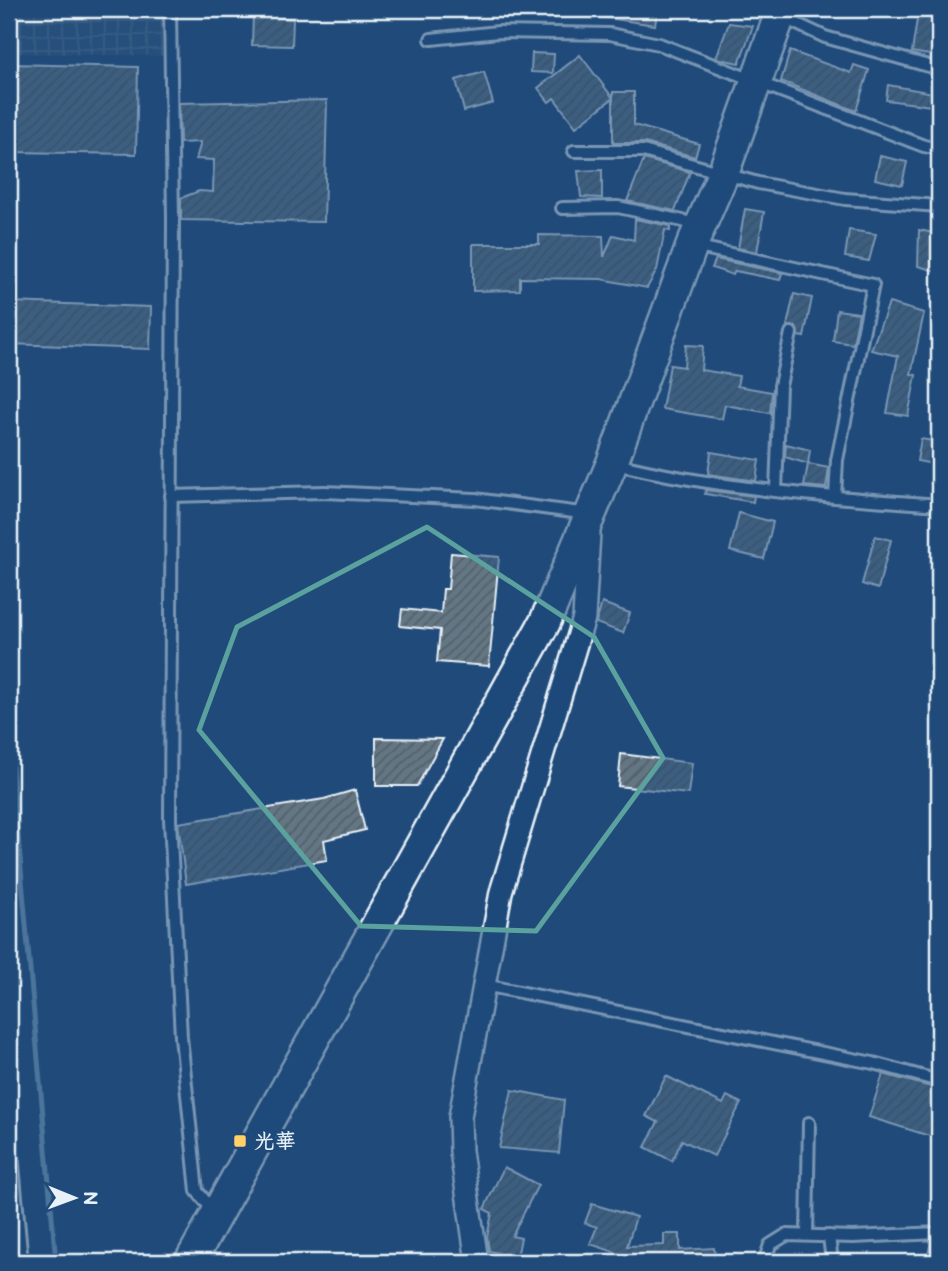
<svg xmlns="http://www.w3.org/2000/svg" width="948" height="1271" font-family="'Balsamiq Sans','LXGW WenKai TC',sans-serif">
<defs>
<pattern id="industrial-grid" width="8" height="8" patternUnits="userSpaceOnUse" patternTransform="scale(1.75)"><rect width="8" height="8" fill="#33577d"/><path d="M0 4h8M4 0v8" fill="none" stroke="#517090"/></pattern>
<pattern id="building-hatch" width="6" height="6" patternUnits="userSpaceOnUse" patternTransform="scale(1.75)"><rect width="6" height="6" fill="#637684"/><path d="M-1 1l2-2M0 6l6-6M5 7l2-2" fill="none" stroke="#545f67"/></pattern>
</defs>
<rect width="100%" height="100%" fill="#1f4a7a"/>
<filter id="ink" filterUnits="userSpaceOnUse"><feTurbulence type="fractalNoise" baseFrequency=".0143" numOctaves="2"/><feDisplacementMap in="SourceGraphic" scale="14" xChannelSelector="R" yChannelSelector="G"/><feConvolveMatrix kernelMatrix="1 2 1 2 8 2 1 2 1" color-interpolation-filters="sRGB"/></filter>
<g filter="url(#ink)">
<!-- industrial -->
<path fill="url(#industrial-grid)" d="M 9,9 L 164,9 L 164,56 L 9,53 Z"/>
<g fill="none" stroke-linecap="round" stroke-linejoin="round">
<!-- stream -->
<path stroke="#86a8c4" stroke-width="5" d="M 9,734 L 56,1262"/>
</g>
<!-- building -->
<g fill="url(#building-hatch)" stroke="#e8f1f8" stroke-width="2">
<path d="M 601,9 L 658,9 L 655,25 L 601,17 Z"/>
<path d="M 918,13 L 936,17 L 932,41 L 937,42 L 935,56 L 912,52 Z"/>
<path d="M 253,15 L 293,19 L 292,46 L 252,45 Z"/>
<path d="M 729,23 L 753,26 L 739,63 L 716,58 Z"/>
<path d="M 790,51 L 851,73 L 854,65 L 869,70 L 856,111 L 781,81 Z"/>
<path d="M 532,53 L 554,54 L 553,73 L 531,72 Z"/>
<path d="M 580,55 L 613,98 L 576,127 L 554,98 L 549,102 L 538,88 Z"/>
<path d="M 9,64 L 138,67 L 136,154 L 9,152 Z"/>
<path d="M 484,72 L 493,103 L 464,111 L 456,80 Z"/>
<path d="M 888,85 L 939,94 L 939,107 L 886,100 Z"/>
<path d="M 613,92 L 634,92 L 634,125 L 699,144 L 695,157 L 645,143 L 613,143 Z"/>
<path d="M 327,100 L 324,222 L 181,220 L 181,198 L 199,191 L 213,192 L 214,160 L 196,159 L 201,142 L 180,143 L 179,103 Z"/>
<path d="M 880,156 L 907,162 L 902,185 L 875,179 Z"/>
<path d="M 644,159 L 690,172 L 675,211 L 627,201 Z"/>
<path d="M 602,170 L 602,198 L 581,197 L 578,171 Z"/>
<path d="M 745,209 L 764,212 L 757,252 L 738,248 Z"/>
<path d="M 635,219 L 670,226 L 670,231 L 665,230 L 657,270 L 647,288 L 601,279 L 520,278 L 520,290 L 473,291 L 473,244 L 539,244 L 539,235 L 603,236 L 604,257 L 613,235 L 634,240 Z"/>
<path d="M 849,230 L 876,234 L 869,261 L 845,257 Z"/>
<path d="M 919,230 L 939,234 L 939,272 L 918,266 Z"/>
<path d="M 716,259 L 782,273 L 780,280 L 735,271 L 733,275 L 712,268 Z"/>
<path d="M 794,294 L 812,298 L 804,337 L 798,336 L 796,327 L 787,326 Z"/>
<path d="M 9,302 L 151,307 L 150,349 L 9,344 Z"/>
<path d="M 889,303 L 924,313 L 911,374 L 916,375 L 908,416 L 887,413 L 898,356 L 871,350 Z"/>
<path d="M 837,310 L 859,313 L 853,344 L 833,341 Z"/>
<path d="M 686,345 L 703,346 L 701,370 L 739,376 L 737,386 L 772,392 L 770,413 L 725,405 L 722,419 L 662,409 L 670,365 L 684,367 Z"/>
<path d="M 921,439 L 939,442 L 939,465 L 917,461 Z"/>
<path d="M 786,444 L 810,450 L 808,464 L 785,457 Z"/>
<path d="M 711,452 L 759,460 L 756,481 L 708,474 Z"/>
<path d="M 808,464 L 829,468 L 826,488 L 804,486 Z"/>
<path d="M 706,490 L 754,496 L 753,502 L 705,494 Z"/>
<path d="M 739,513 L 773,522 L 764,559 L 730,551 Z"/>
<path d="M 875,536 L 891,540 L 878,589 L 862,584 Z"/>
<path d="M 451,553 L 499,557 L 489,666 L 437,662 L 440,630 L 400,626 L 402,609 L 441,613 L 443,589 L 448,589 Z"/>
<path d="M 602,603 L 630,613 L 623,633 L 596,623 Z"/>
<path d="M 376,738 L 443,739 L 417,786 L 376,786 Z"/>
<path d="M 621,754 L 692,763 L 688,794 L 618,786 Z"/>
<path d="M 355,790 L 365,830 L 324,840 L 327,860 L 186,884 L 178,823 L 324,799 Z"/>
<path d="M 883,1074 L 939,1089 L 939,1139 L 869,1117 Z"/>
<path d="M 666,1076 L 723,1104 L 727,1096 L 741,1103 L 714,1156 L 682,1140 L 672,1161 L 645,1147 L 658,1122 L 646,1116 Z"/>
<path d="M 512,1090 L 564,1100 L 559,1153 L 499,1148 Z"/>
<path d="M 504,1167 L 538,1185 L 512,1236 L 521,1238 L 516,1262 L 497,1262 L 498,1253 L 489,1251 L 487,1237 L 492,1213 L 484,1209 Z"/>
<path d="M 592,1204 L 636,1217 L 627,1246 L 664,1245 L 664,1234 L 680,1234 L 680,1250 L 714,1248 L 715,1262 L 645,1262 L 590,1244 L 597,1227 L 585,1223 Z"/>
</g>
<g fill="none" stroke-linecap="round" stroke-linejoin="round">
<!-- lane casing -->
<g stroke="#e8f1f8" stroke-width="16">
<g id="lane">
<path d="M 170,9 L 173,219 L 170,819 L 181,1037 L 197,1191 L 215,1213"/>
<path d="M 782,17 L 825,37 L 939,69"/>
<path d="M 431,39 L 498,32 L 610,34 L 659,44 L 924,146 L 939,149"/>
<path d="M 574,151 L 643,151 L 758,183 L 845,199 L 939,206"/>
<path d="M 562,208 L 618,207 L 697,224"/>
<path d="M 694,246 L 873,285 L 837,460 L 835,497"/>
<path d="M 613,463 C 719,490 831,497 939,505"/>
<path d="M 776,490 L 780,386 L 791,333"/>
<path d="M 171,496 L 324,492 L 475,499 L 588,514"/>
<path d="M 484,985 L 873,1063 L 939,1081"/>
<path d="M 9,1122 L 22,1262"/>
<path d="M 807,1234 L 809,1123"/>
<path d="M 829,1236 L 832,1262"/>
<path d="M 764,1262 L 770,1245 L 786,1235 L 853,1237 L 939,1233"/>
<path d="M 934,1262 L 939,1235"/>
</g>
</g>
<!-- street casing -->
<g stroke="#e8f1f8" stroke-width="26">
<path id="street" d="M 477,1262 L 461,1151 L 460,1117 L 501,892 L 584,618 L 589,533"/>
</g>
<!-- secondary casing -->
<g stroke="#e8f1f8" stroke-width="35">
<path id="secondary" d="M 190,1262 L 545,622 L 612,463 L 692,245 L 723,174 L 782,9"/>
</g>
<!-- lane -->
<use href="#lane" stroke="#1f4a7a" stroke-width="10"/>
<!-- street -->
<use href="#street" stroke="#1f4a7a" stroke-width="21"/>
<!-- secondary -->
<use href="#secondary" stroke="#1f4a7a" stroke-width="30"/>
</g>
</g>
<!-- marked area -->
<path d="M0 0H948V1271H0ZM 427,527 L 594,637 L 663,758 L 536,931 L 361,926 L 199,730 L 237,627 Z" fill="#1f4a7a" fill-opacity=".55" fill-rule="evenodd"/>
<path fill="none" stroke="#5ba19e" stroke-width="5" stroke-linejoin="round" d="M 427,527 L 594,637 L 663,758 L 536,931 L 361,926 L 199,730 L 237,627 Z"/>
<!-- markers -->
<rect fill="#ffd166" stroke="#1f4a7a" stroke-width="2.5" x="233" y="1134" width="14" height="14" rx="3.5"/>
<g text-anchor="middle" stroke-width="5" stroke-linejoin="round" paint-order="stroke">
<!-- poi labels -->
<g font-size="21" font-weight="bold" fill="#e8f1f8" stroke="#1f4a7a" text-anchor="start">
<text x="254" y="1148">光華</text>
</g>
</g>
<!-- margin -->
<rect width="948" height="1271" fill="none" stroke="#1f4a7a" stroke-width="35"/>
<rect x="18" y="18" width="913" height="1236" fill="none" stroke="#e8f1f8" stroke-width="2.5" filter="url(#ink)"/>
<!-- north arrow -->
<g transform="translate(74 1198) rotate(91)" stroke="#1f4a7a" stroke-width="5" paint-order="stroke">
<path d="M0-5L12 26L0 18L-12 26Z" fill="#e8f1f8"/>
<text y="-10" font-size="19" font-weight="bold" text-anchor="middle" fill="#e8f1f8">N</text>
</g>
</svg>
